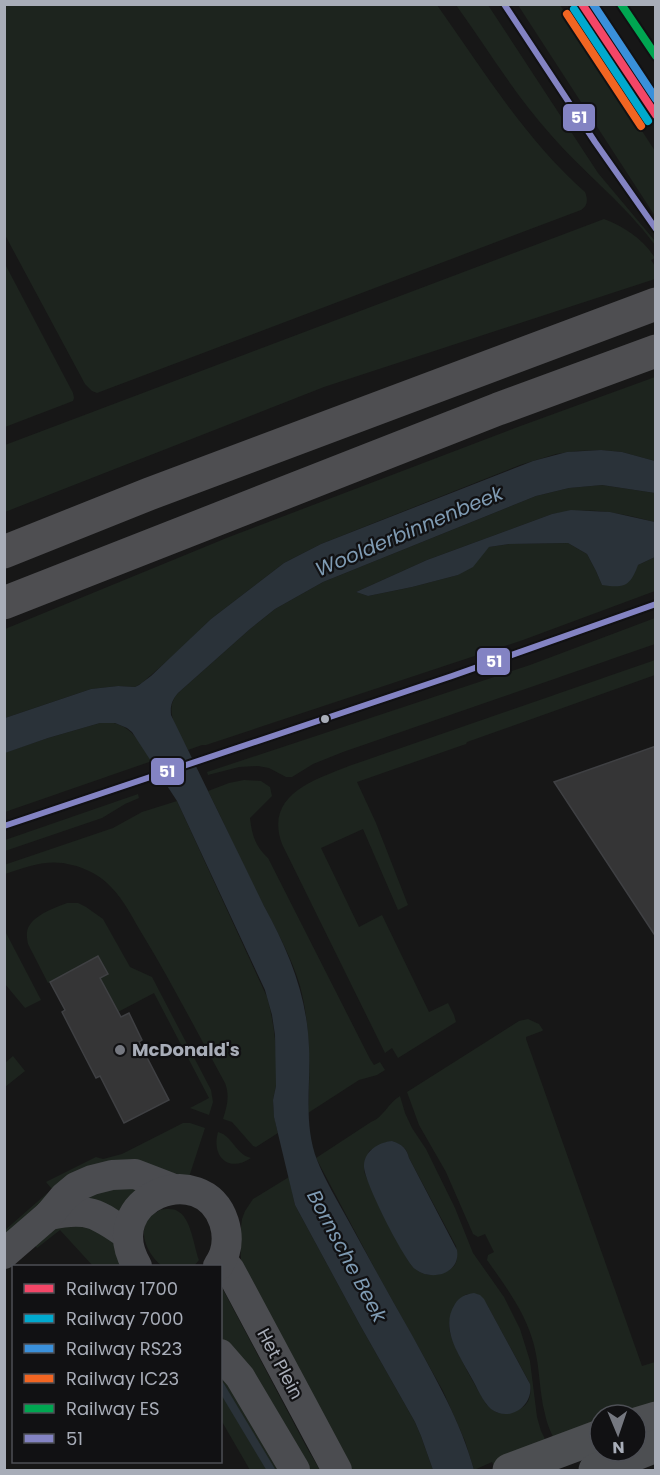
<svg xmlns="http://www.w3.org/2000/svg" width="660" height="1475" font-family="Poppins,sans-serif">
<rect width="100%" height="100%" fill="#171717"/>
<!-- green -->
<g fill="#1d241e" fill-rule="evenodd">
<path d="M 4,5 L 437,5 C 483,70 525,139 585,192 C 588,199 588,206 581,210 L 97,393 L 92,391 L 85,384 L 5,235 Z"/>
<path d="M 456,5 L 488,5 L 598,173 L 655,241 L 655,245 C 625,204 584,173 551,135 C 515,95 487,48 456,5 Z"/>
<path d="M 518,5 L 560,5 L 655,151 L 655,216 Z"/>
<path d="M 604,219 C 625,227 643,239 655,258 L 651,260 L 655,266 L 655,279 L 324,387 L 5,512 L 5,445 Z"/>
<path d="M 5,264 L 73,393 L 74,398 L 73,401 L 5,427 Z"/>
<path d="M 655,377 L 655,461 L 622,452 L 601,450 L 577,451 L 556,454 L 520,465 L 321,544 L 284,563 L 211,619 L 174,655 L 142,683 L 135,687 L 118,686 L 91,689 L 5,718 L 5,629 L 229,537 L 515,428 Z"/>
<path d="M 602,485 L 655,493 L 655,522 C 618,513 592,506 552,514 L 427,560 L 356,592 L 368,596 L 412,587 L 458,575 L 489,547 L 509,544 L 568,543 L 587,554 L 596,571 L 602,585 L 638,565 L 655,557 L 655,591 L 523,640 L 206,745 L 202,745 L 188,750 C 179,732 162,711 178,693 L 250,629 L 275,609 L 323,582 L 536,496 L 569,488 Z"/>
<path d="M 655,618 L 655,644 L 343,752 L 313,764 L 292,777 L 286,777 L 269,768 L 258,766 L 239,767 L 208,775 L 207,772 L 530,665 Z"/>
<path d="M 655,660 L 655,675 L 467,742 L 466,744 L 357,782 L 376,823 L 408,905 L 398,910 L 363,829 L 321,848 L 359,927 L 382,915 L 429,1012 L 448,1003 L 454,1015 L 456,1022 L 398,1058 L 392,1048 L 385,1053 L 282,844 C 264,795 314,780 349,766 Z"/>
<path d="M 108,722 C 133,725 139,743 152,761 L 5,812 L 4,753 L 48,738 L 100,723 Z"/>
<path d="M 244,780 L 261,781 L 270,787 L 272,796 L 250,818 C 252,835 255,846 268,858 L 370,1059 L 374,1065 L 380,1062 L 385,1070 L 377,1075 L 359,1080 L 308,1113 C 310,1070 311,1027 300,986 C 292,958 277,932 264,906 C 244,869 227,829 208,791 L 229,783 Z"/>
<path d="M 138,794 L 139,798 L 125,804 L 102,818 L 5,851 L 5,840 Z"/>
<path d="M 177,801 L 267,997 C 275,1025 278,1058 276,1086 C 275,1091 274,1095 273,1100 C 273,1111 275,1123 278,1133 L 256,1147 L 253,1146 L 232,1122 L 223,1119 C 227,1106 230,1096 225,1083 C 198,1034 173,985 144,937 C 134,921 125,901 111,887 C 101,876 86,868 72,865 C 48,858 27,867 5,874 L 4,865 L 113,828 L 142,812 Z"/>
<path d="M 67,903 L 78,903 L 86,907 L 103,919 L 130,967 L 152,977 L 211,1090 L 213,1102 L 209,1115 L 190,1108 L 209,1098 L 154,993 L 118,1012 L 100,978 L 107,974 L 98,957 L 48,983 L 28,944 C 27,939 26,933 28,928 C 34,915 54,908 67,903 Z"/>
<path d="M 5,931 L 41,1000 L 25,1008 L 5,984 Z"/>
<path d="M 528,1019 L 539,1024 L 543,1030 L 542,1031 L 526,1037 L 526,1039 L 642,1366 L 655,1362 L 655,1410 L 636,1415 L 600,1415 L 600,1428 L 556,1444 C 552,1434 547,1425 545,1414 C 539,1391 540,1368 534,1345 C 526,1313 506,1287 487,1260 L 488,1255 L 494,1252 L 485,1234 L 478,1237 L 473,1234 L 446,1172 L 419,1125 L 407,1092 L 519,1021 Z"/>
<path d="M 13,1056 L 25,1071 L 5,1087 L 5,1063 Z"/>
<path d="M 400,1096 L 405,1113 L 412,1128 L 426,1149 L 455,1208 L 473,1253 L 504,1297 L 520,1329 L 530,1361 L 537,1417 L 541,1431 L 549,1447 L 495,1469 L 492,1462 L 474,1470 L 465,1441 L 443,1391 L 377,1273 L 316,1158 L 371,1122 C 383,1118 388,1103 400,1096 ZM 392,1141 C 402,1145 407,1148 409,1158 L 456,1246 C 457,1259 459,1266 445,1272 C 437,1276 426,1276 418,1271 C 409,1265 405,1255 400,1245 C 387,1222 376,1199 365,1174 L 364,1170 L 369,1151 L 384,1143 ZM 467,1294 L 486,1303 L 528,1380 C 534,1393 529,1408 514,1411 C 509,1413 505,1414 499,1413 C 494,1412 491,1408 487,1405 C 478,1391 448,1339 449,1325 C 450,1313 457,1299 467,1294 Z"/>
<path d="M 183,1123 L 190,1123 L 205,1128 L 189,1177 L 149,1167 L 5,1236 L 4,1231 L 52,1189 L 46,1182 L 96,1157 L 103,1159 L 122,1154 Z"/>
<path d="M 218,1132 C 233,1136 235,1154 251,1158 C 229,1173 211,1157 218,1132 Z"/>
<path d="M 289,1177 L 295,1205 L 360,1325 L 415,1422 L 421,1436 L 433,1470 L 350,1470 L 241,1261 L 240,1235 L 242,1219 L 245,1211 L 253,1199 Z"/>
<path d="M 139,1188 L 128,1199 L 119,1211 L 107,1208 L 81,1194 L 89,1190 Z"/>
<path d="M 160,1210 C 166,1209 174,1208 179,1212 C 191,1219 194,1247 199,1260 L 194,1266 L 162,1266 C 148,1255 135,1230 152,1215 C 154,1213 158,1212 160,1210 Z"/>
<path d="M 86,1223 L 115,1244 L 123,1266 L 93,1266 L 60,1230 L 37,1248 L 35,1245 L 56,1227 Z"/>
<path d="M 220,1284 L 307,1448 L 320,1470 L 310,1470 L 260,1383 L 221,1340 Z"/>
<path d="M 220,1370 L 279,1470 L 250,1470 L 221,1420 Z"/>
</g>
<!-- water -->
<g fill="#2a3239">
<path d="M 601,450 L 622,452 L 655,461 L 655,493 L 602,485 L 569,488 L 536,496 L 323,582 L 275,609 L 250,629 L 178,693 C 172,700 170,706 171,715 L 264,906 C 289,952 307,995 309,1047 C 311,1085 303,1123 317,1160 C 325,1180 337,1200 348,1220 C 369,1258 390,1297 412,1335 C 436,1379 461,1422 474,1470 L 433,1470 L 421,1436 L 415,1422 L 360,1325 L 295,1205 L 274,1117 L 273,1100 L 276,1086 L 275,1035 L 272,1015 L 265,990 L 177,801 L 132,732 L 127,728 L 115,723 L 100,723 L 48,738 L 5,753 L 5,718 L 91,689 L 118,686 L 135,687 L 139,685 L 151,676 L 211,619 L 284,563 L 321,544 L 533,461 L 567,452 Z"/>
<path d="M 571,510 L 610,512 L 655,522 L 655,557 L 638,565 C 630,587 624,588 602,585 L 596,571 L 587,554 L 568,543 L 509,544 L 489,547 L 473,567 L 458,575 L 412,587 L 368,596 L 356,592 L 427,560 L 552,514 Z"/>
<path d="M 392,1141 C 402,1144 407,1149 409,1158 L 457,1250 C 461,1274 431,1282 415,1269 C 404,1260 363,1180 364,1166 C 364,1151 379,1142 392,1141 Z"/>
<path d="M 474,1293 L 480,1295 L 484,1299 L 530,1384 C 534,1406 509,1423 491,1409 C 482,1401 477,1387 471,1377 C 460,1356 439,1328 455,1304 C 459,1297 466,1294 474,1293 Z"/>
</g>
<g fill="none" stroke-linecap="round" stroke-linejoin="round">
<!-- stream -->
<path stroke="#2a3239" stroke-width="8" d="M 220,1385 L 271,1470"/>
</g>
<!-- building -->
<g fill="#353536" stroke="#3f4043" stroke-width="1.5">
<path d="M 656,746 L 656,937 L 554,782 Z"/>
<path d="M 98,956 L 108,974 L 100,978 L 121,1017 L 129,1013 L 142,1040 L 139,1042 L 169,1100 L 124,1123 L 100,1076 L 96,1078 L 83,1053 L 62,1012 L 65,1010 L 50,982 Z"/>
</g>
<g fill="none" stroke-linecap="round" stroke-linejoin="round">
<!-- minor -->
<g stroke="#4b4c50" stroke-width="30">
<path d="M 49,1215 C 88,1207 97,1213 128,1235"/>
<path d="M 4,1254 L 49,1215 L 64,1197 L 76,1187 L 92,1180 L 112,1175 L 135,1174 L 174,1189"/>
<path d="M 222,1260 L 230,1270 L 337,1470"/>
<path d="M 137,1266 C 97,1198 203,1157 224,1222 C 229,1238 227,1253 218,1266"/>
<path d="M 220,1354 L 240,1377 L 295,1470"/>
</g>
<!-- major -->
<g stroke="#4d4f52" stroke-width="33">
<path d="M 636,1424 L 656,1418"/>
<path d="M 509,1470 L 600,1436"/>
<path d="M 595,1470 L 656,1446"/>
</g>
<!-- highway -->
<g stroke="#4e4e51" stroke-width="33">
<path d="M 4,552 L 149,494 L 656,304"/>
<path d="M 4,603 L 498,409 L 656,351"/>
</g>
<!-- bus-1 casing -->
<g stroke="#111113" stroke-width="10">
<g id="bus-1">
<path d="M 504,4 L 595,142 L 656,229"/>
<path d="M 4,826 L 452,676 L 656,604"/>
</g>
</g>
<!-- bus-1 -->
<use href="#bus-1" stroke="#8383c3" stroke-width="6"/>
<!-- rail-1 casing -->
<g stroke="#111113" stroke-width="12">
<path id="rail-1" d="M 582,4 L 656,115"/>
</g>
<!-- rail-2 casing -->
<g stroke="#111113" stroke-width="12">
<path id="rail-2" d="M 574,9 L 648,121"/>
</g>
<!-- rail-3 casing -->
<g stroke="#111113" stroke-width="12">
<path id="rail-3" d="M 593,4 L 656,99"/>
</g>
<!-- rail-4 casing -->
<g stroke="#111113" stroke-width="12">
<path id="rail-4" d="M 567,14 L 641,126"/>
</g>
<!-- rail-5 casing -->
<g stroke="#111113" stroke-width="12">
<path id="rail-5" d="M 621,4 L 656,56"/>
</g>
<!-- rail-1 -->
<use href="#rail-1" stroke="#f34667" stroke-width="8"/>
<!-- rail-2 -->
<use href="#rail-2" stroke="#00a9ce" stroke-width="8"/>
<!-- rail-3 -->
<use href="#rail-3" stroke="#3a90db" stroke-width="8"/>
<!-- rail-4 -->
<use href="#rail-4" stroke="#f26522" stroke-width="8"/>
<!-- rail-5 -->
<use href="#rail-5" stroke="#00a651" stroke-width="8"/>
</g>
<!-- markers -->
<circle fill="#a8adb8" stroke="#111113" stroke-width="2" cx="325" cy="719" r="5"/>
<circle fill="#757880" stroke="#111113" stroke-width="2" cx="120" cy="1050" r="6"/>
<g text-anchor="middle" stroke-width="4.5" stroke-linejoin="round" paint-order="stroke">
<!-- poi labels -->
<g font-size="18" font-weight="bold" fill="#a8adb8" stroke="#111113" text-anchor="start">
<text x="132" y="1056">McDonald's</text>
</g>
<!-- street labels -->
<g font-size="18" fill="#a8adb8" stroke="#111113">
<text transform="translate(280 1364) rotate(62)" y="6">Het Plein</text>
</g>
<!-- water labels -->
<g font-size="20" font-style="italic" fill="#7f9bb3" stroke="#111113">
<text transform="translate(409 531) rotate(-23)" y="7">Woolderbinnenbeek</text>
<text transform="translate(347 1256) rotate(62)" y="7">Bornsche Beek</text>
</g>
</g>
<g stroke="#111113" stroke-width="2">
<rect x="562" y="103" width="34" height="29" rx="6" fill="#8383c3"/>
<rect x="476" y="647" width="35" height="29" rx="6" fill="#8383c3"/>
<rect x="150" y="757" width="35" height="29" rx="6" fill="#8383c3"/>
</g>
<g font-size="16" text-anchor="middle" font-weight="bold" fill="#fff">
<text x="579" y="123">51</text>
<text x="494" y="667">51</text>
<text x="167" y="777">51</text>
</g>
<!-- border -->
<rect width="660" height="1475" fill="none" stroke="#a8adb8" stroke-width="12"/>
<!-- legend -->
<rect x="12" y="1265" width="210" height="198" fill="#111113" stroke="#4d4f55" stroke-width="1.5"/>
<rect x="24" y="1284" width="30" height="9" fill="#f34667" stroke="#4d4f55" stroke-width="1.5"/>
<text x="66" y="1295" font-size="18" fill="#a8adb8">Railway 1700</text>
<rect x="24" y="1314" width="30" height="9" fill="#00a9ce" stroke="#4d4f55" stroke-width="1.5"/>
<text x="66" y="1325" font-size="18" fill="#a8adb8">Railway 7000</text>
<rect x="24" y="1344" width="30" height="9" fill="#3a90db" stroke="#4d4f55" stroke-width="1.5"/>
<text x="66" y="1355" font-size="18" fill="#a8adb8">Railway RS23</text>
<rect x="24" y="1374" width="30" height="9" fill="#f26522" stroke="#4d4f55" stroke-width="1.5"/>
<text x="66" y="1385" font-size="18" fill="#a8adb8">Railway IC23</text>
<rect x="24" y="1404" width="30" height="9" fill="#00a651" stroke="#4d4f55" stroke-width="1.5"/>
<text x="66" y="1415" font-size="18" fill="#a8adb8">Railway ES</text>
<rect x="24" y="1434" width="30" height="9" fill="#8383c3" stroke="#4d4f55" stroke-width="1.5"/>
<text x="66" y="1445" font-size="18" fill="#a8adb8">51</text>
<!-- north arrow -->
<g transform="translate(618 1433) rotate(178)"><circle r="28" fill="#111113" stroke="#4d4f55" stroke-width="1.5"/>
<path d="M0-4.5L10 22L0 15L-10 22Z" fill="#757880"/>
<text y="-9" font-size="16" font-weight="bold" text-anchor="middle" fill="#a8adb8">N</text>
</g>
</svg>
